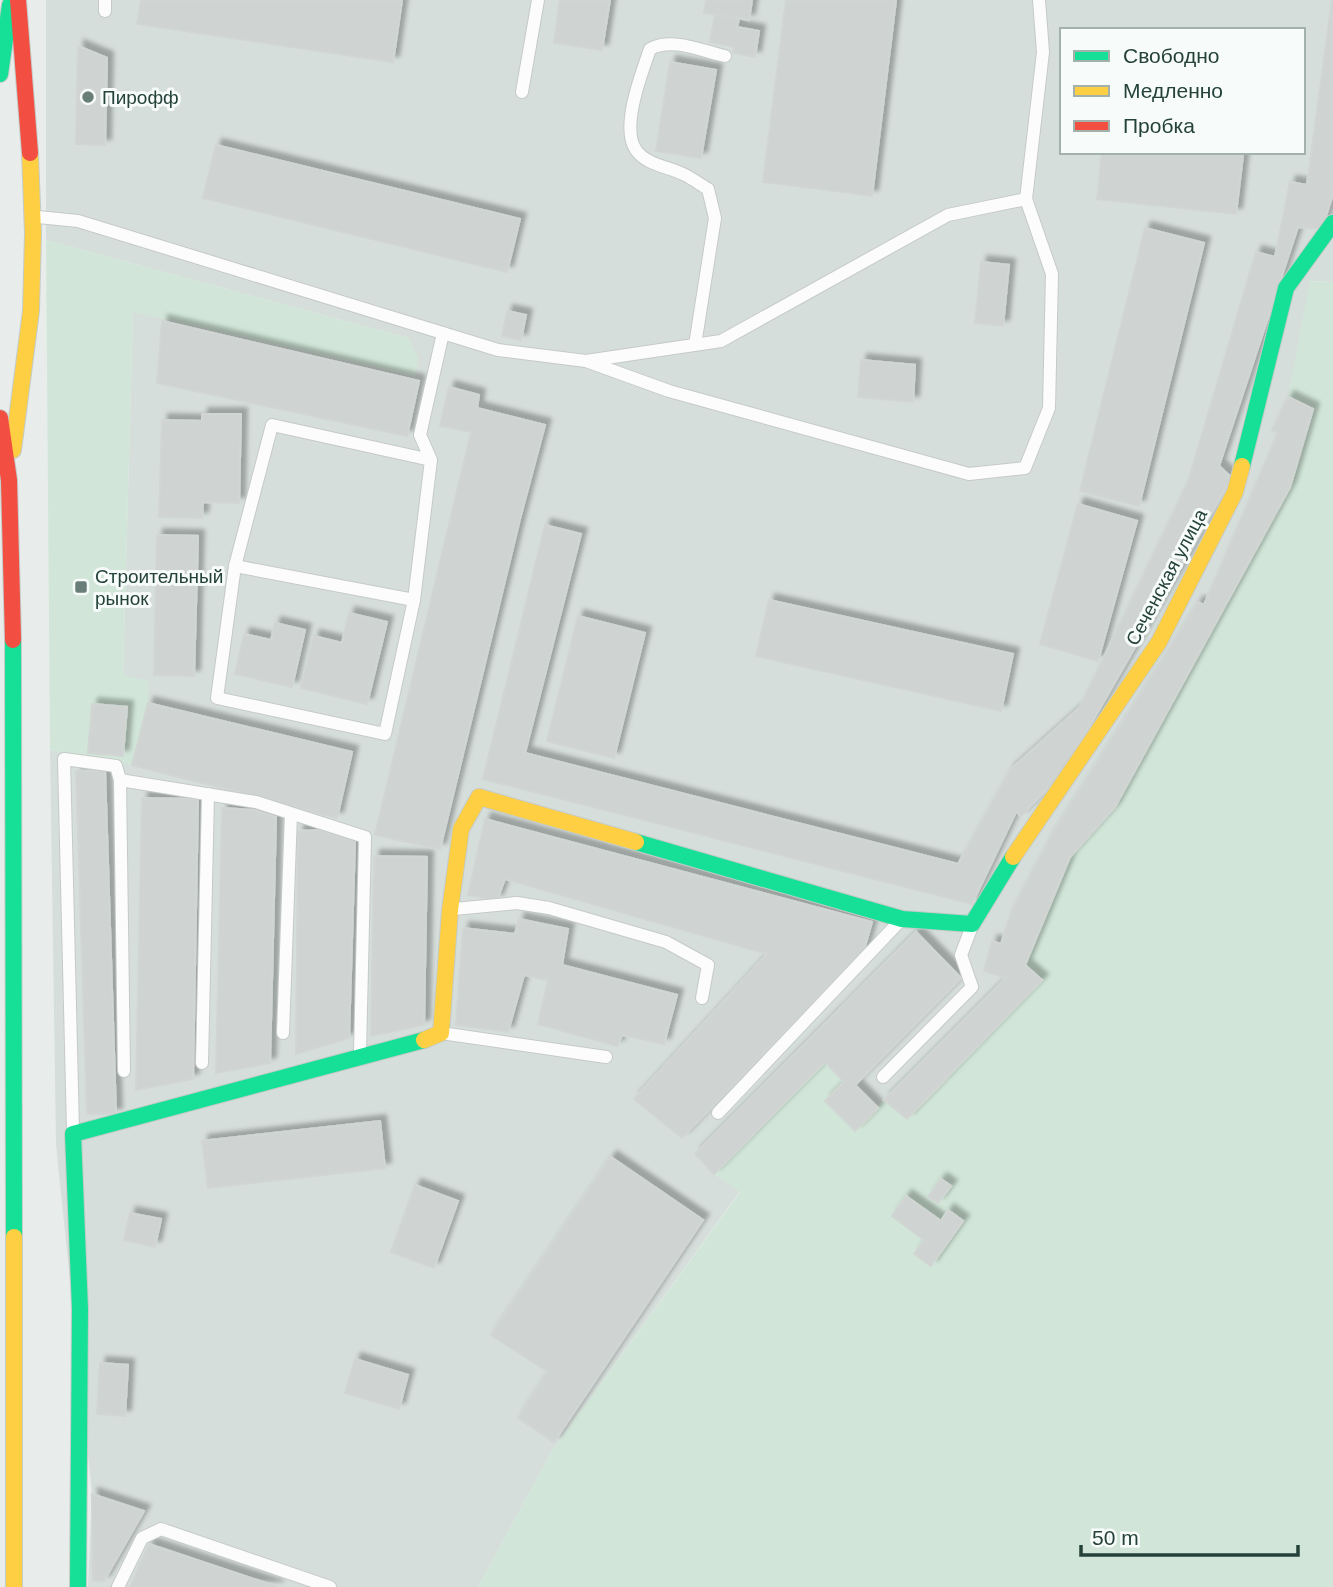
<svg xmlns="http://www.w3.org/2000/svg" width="1333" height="1587" font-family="Arial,sans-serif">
<defs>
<filter id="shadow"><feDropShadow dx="6" dy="-6" stdDeviation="2" flood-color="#0004"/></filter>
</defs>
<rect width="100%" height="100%" fill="#e8edeb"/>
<!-- built -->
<path fill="#d6dedb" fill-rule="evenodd" d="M 46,0 L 1333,0 L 1333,282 L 1311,281 L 1313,409 L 1290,487 L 1203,648 L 1115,807 L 1070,857 L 1025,965 L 1042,980 L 907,1119 L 884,1100 L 855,1131 L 825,1101 L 714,1174 L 740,1191 L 552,1451 L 478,1587 L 88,1587 L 92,1494 L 56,1145 L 50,750 L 132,765 L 123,676 L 133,311 L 415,376 L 408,338 L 46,240 ZM 1062,30 L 1303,30 L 1303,152 L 1062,152 Z"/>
<!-- green -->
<g fill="#d1e6d8">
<path d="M 46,240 L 408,338 L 418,357 L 416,376 L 133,312 L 123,675 L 148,681 L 148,703 L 132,765 L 50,750 Z"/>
<path d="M 1310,281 L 1333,282 L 1333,1587 L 478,1587 L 552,1451 L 740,1192 L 714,1174 L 825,1062 L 844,1082 L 825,1101 L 855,1131 L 884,1100 L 907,1119 L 1042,981 L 1025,965 L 1070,857 L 1115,806 L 1290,487 L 1313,410 L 1288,397 Z"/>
</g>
<!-- building -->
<g fill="#cfd4d2" stroke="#d1d6d4" stroke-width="2" filter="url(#shadow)">
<path d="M 141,0 L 402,0 L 393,62 L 137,24 Z"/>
<path d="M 560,0 L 610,0 L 602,50 L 554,43 Z"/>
<path d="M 706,0 L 752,0 L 749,20 L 704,13 Z"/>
<path d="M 786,0 L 896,0 L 872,196 L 763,182 Z"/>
<path d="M 1332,0 L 1333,194 L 1322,229 L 1298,227 L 1219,466 L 1232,478 L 1063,773 L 1021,816 L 1016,812 L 972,904 L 483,779 L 545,525 L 581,534 L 525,753 L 958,864 L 1010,770 L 1080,707 L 1188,482 L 1256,252 L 1275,257 L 1290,182 L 1307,185 Z"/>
<path d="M 715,14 L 739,19 L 737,27 L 759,31 L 755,57 L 733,53 L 734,47 L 710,42 Z"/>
<path d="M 78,46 L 107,58 L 105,145 L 76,144 Z"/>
<path d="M 670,62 L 716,70 L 701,158 L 656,151 Z"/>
<path d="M 216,145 L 520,219 L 507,272 L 203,198 Z"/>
<path d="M 1102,152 L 1214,152 L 1243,155 L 1236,214 L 1097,199 Z"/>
<path d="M 1145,228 L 1204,243 L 1139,506 L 1080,491 Z"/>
<path d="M 981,262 L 1009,265 L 1003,326 L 975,323 Z"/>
<path d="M 507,311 L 526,315 L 521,340 L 502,336 Z"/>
<path d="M 162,321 L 419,381 L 407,436 L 157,383 Z"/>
<path d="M 861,360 L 915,365 L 913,402 L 858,397 Z"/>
<path d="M 449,387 L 479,395 L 477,408 L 545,425 L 520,519 L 440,849 L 375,835 L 471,432 L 440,426 Z"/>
<path d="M 1288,397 L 1313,409 L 1290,487 L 1115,807 L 1070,857 L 1025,965 L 1042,980 L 907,1119 L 884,1100 L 1006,978 L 984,971 L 992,941 L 1001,944 L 1012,910 L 1051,836 L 1198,602 L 1204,605 L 1278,433 L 1272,430 Z"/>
<path d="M 202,414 L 241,414 L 239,503 L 203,502 L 202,518 L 159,517 L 162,420 L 202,421 Z"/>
<path d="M 1078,504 L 1137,521 L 1098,661 L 1040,644 Z"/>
<path d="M 157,535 L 198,536 L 194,676 L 154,675 Z"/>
<path d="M 769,600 L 1013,654 L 1001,711 L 756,656 Z"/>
<path d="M 349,613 L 387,622 L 367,704 L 301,688 L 314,636 L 342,643 Z"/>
<path d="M 578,616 L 645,633 L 614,758 L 547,741 Z"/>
<path d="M 275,623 L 305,630 L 292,687 L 235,674 L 244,634 L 271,640 Z"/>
<path d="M 148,703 L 352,752 L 337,818 L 132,765 Z"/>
<path d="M 92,704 L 127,707 L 123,756 L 88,753 Z"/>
<path d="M 105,770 L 116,1114 L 87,1114 L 76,771 Z"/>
<path d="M 142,798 L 198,799 L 193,1079 L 136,1090 Z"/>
<path d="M 222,808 L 254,810 L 276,817 L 270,1063 L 216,1073 Z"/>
<path d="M 485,819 L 872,922 L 864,950 L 682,1138 L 634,1099 L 767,954 L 505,879 L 497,900 L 468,895 Z"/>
<path d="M 322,830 L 355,841 L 349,1038 L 296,1054 L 298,831 Z"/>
<path d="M 374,856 L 427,857 L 424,1025 L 371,1036 Z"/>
<path d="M 519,919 L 568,929 L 562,965 L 677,995 L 664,1044 L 622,1035 L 617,1046 L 538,1024 L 548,980 L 524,975 L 508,1032 L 456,1025 L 463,928 L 515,934 Z"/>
<path d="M 916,932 L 961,978 L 855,1085 L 878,1108 L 855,1131 L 825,1101 L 844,1082 L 825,1062 L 714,1174 L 695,1154 Z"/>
<path d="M 380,1121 L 385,1168 L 208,1188 L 202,1141 Z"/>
<path d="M 611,1157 L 703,1220 L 554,1442 L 518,1418 L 548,1372 L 491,1335 Z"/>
<path d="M 941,1179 L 951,1186 L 938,1203 L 928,1197 Z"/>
<path d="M 415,1185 L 458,1201 L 434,1268 L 391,1252 Z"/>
<path d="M 906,1196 L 941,1221 L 948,1210 L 963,1221 L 931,1266 L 914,1254 L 924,1240 L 892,1216 Z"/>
<path d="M 130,1213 L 161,1219 L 155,1247 L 124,1240 Z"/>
<path d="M 355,1359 L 408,1375 L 399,1409 L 345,1393 Z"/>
<path d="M 100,1363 L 128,1365 L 125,1416 L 97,1414 Z"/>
<path d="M 92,1494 L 144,1511 L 104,1581 L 93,1580 Z"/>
<path d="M 149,1544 L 278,1587 L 130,1587 Z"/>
</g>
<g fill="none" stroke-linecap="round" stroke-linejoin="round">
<!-- lane casing -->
<g stroke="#c5cac8" stroke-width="14">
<g id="lane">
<path d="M 105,11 L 105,0"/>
<path d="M 522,92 L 538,0"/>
<path d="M 1026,199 L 1043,52 L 1039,0"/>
<path d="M 38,217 L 78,221 L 498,350 L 586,361 L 721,341 L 948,215 L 1026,199 L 1052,274 L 1049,408 L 1025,468 L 969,474 L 669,391 L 586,361"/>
<path d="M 695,345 L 715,218 L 708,189 C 701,185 693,179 685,175 C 670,167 646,165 636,150 C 620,128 642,72 650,49 C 673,37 701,51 725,56"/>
<path d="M 431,460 L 272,425 L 235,566 L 217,698 L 385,734 L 414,600 L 431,460 L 420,435 L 443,333"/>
<path d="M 235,566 L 414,600"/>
<path d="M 120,780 L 124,1071"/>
<path d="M 454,909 L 517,903 L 549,908 L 666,942 L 708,965 L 702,998"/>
<path d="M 283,1033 L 291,814"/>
<path d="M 441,1033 L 606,1057"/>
<path d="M 202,1063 L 208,794"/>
<path d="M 883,1077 L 972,987 L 961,955 L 972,926"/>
<path d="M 718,1113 L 898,923"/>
<path d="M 73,1130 L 64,759 L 116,766 L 120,780 L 256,802 L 365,837 L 360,1053"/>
<path d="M 118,1587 L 142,1538 L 161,1529 L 330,1587"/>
</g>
</g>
<!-- fast casing -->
<g stroke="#c3cbc8" stroke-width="18">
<g id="fast">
<path d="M 0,74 L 10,5"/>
<path d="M 1242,466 L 1286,288 L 1333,223"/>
<path d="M 13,640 L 14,1237"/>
<path d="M 636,842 L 902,919 L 972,924 L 1013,857"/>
<path d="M 78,1587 L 80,1309 L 73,1134 L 424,1040"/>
</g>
</g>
<!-- slow casing -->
<g stroke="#c3cbc8" stroke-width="18">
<g id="slow">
<path d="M 13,450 L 31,311 L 33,233 L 30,153"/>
<path d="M 1013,857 L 1159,642 L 1235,492 L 1242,466"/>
<path d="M 424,1040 L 441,1033 L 450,910 L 461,829 L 479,797 L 636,842"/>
<path d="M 14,1237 L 14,1587"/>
</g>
</g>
<!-- jam casing -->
<g stroke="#c3cbc8" stroke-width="18">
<g id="jam">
<path d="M 18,0 L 30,153"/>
<path d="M 0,418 L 9,480 L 13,640"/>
</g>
</g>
<!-- lane -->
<use href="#lane" stroke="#fcfcfc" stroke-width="12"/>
<!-- fast -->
<use href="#fast" stroke="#16e098" stroke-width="16"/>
<!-- slow -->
<use href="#slow" stroke="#ffcf43" stroke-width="16"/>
<!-- jam -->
<use href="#jam" stroke="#f24e42" stroke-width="16"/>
</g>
<!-- markers -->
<g fill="#697e78" stroke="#f7fbf9" stroke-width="2.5">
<circle cx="88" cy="97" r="7"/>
<rect x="74" y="580" width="14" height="14" rx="3.5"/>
</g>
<g text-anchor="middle" stroke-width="6" stroke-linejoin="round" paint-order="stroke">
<!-- poi labels -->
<g font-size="19" fill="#24423a" stroke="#f7fbf9" text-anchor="start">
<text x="102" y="104">Пирофф</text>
<text x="95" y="583">Строительный<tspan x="95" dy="22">рынок</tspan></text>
</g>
<!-- street labels -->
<g font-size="19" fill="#24423a" stroke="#f7fbf9">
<text transform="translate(1166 577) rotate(-62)" y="7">Сеченская улица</text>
</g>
</g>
<!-- legend -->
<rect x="1060" y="28" width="245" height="126" fill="#f7fbf9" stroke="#a3b1ad" stroke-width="2"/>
<rect x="1074" y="51" width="35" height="10" fill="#16e098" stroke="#a3b1ad" stroke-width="2"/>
<text x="1123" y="63" font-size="21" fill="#24423a">Свободно</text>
<rect x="1074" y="86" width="35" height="10" fill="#ffcf43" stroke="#a3b1ad" stroke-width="2"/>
<text x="1123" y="98" font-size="21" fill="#24423a">Медленно</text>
<rect x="1074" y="121" width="35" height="10" fill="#f24e42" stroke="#a3b1ad" stroke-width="2"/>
<text x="1123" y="133" font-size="21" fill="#24423a">Пробка</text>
<!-- scale -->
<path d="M1081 1545v10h217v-10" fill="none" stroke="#24423a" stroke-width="3.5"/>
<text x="1092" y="1545" font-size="21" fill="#24423a" stroke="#f7fbf9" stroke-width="5" paint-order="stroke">50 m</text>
</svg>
